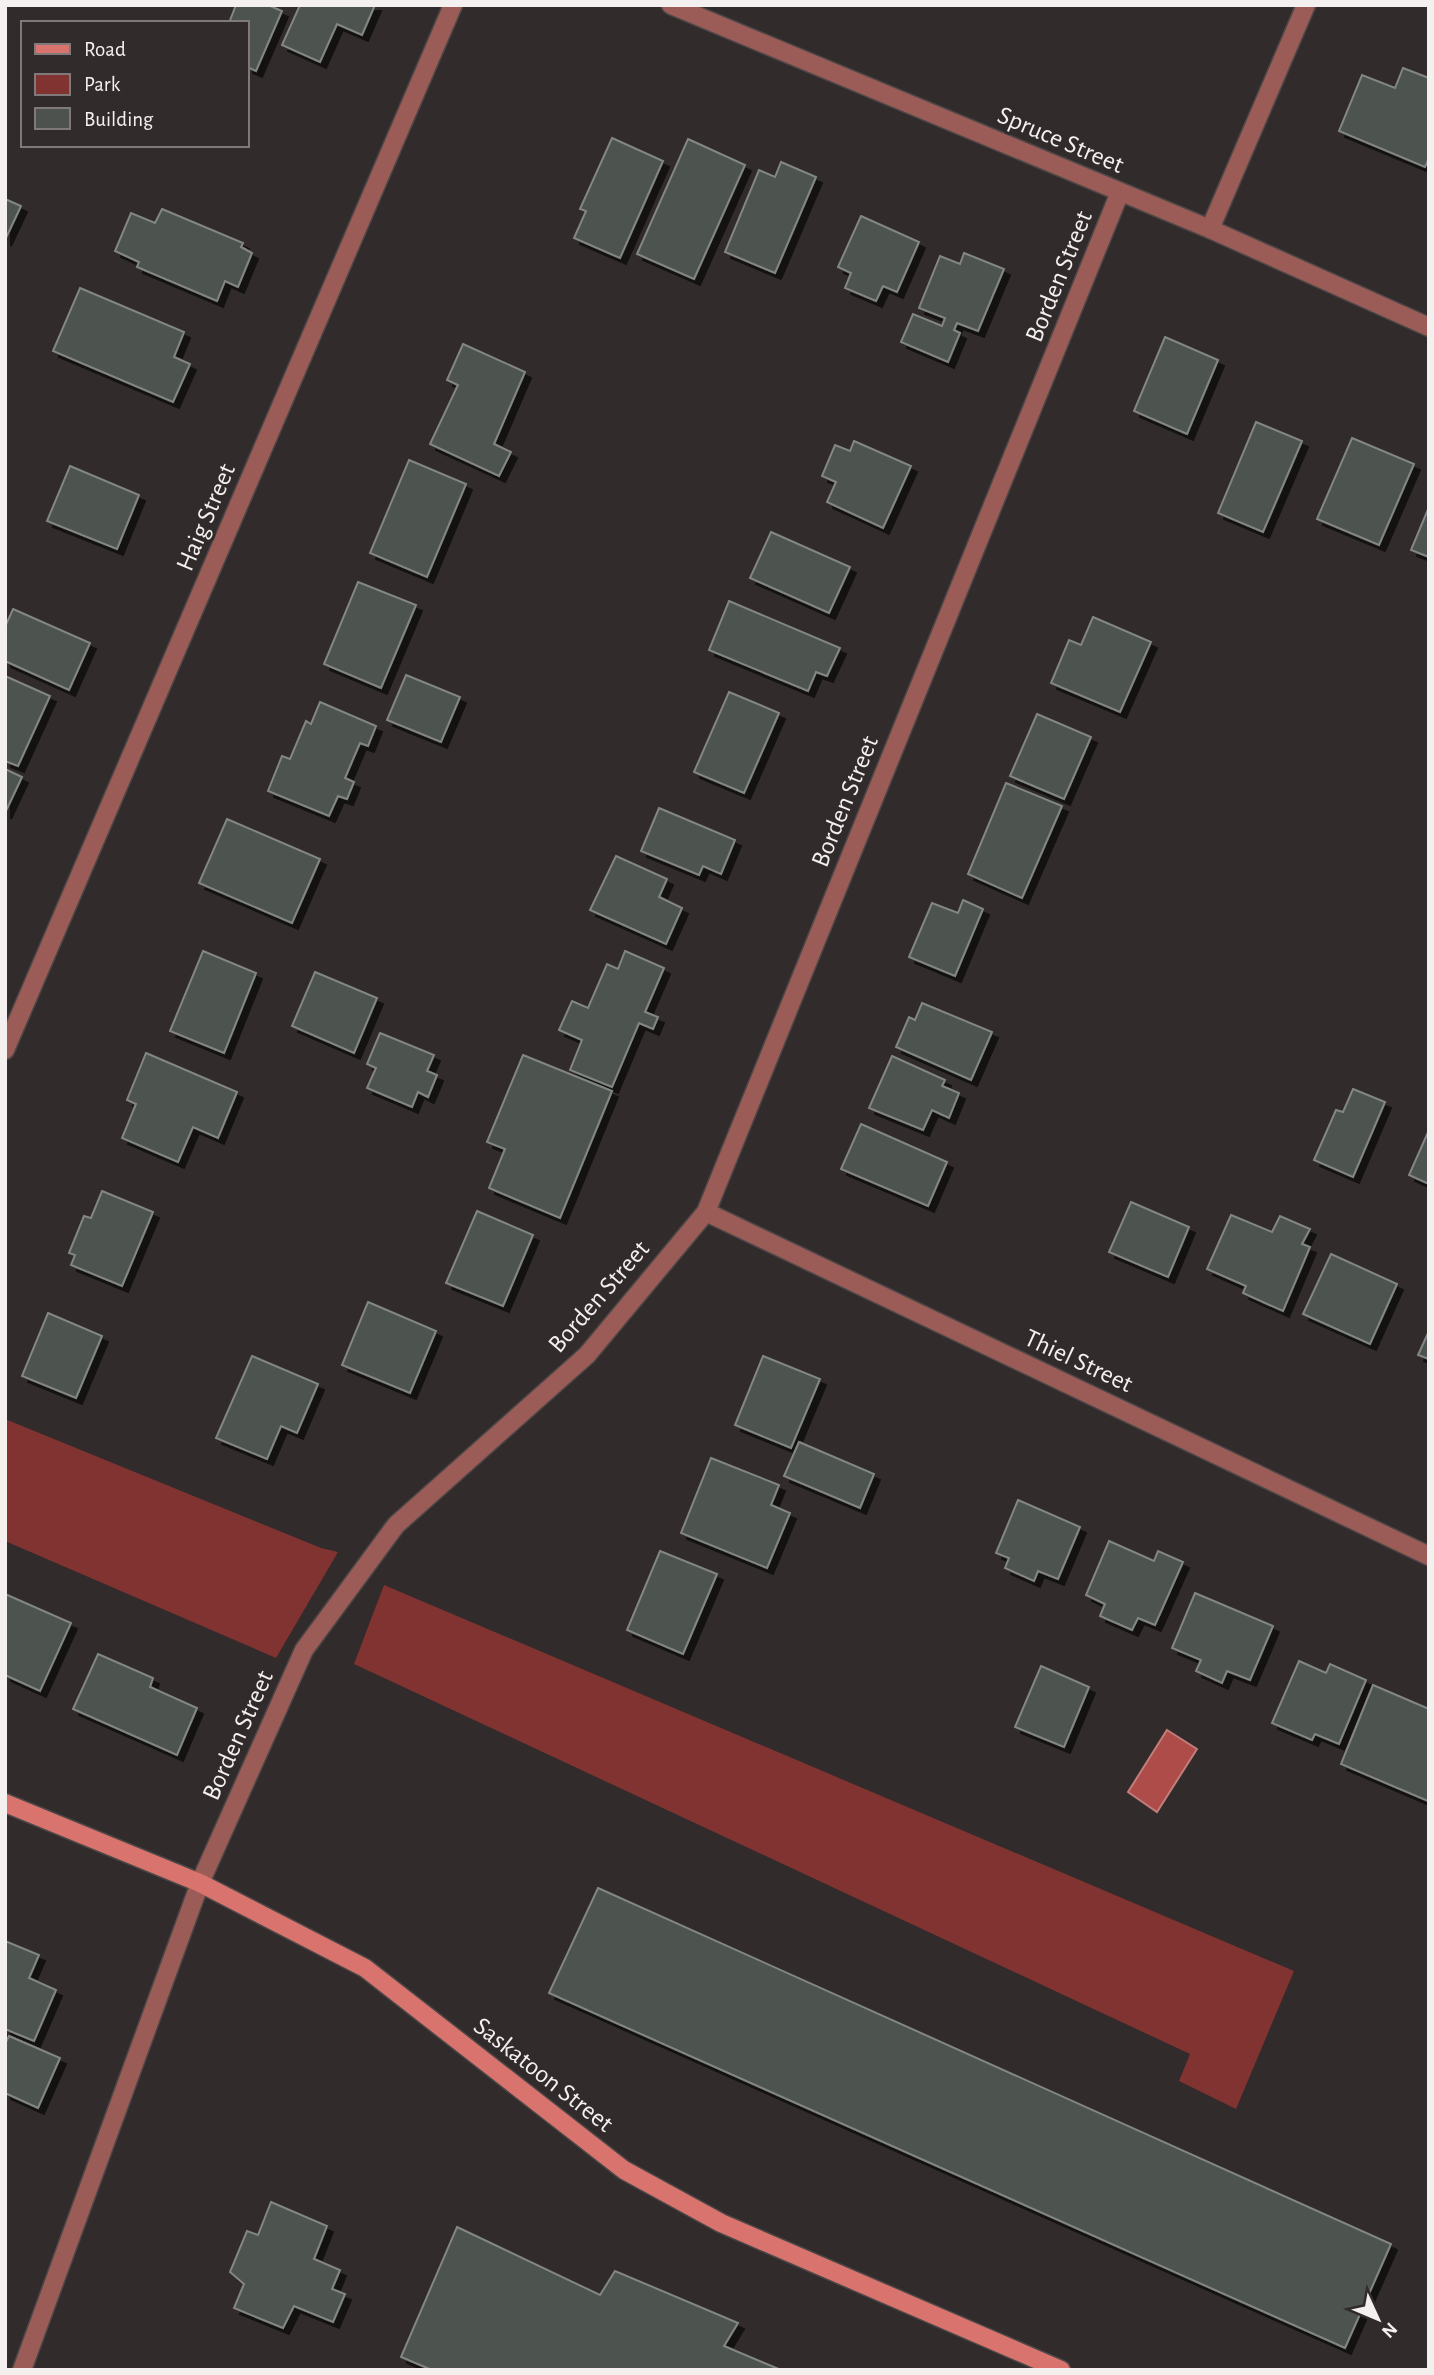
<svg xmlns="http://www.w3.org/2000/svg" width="1434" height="2375" font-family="'Alegreya Sans',sans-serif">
<defs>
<filter id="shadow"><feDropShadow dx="6" dy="6" stdDeviation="0" flood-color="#0009"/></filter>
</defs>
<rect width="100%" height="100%" fill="#312b2b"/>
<!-- green -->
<g fill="#803331">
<path d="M 5,1419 L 321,1548 L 338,1552 L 276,1658 L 5,1541 Z"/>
<path d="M 384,1585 L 1294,1971 L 1236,2109 L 1179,2081 L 1190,2054 L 354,1664 Z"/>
</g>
<!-- water -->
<path fill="#ad4c49" stroke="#c27d7b" stroke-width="2" d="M 1167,1730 L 1197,1749 L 1157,1812 L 1128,1792 Z"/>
<!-- building -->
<g fill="#4d524f" stroke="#828784" stroke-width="2" filter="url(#shadow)">
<path d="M 236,5 L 268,5 L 282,11 L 256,71 L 247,67 L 247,23 L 229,23 Z"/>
<path d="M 300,5 L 375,5 L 362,35 L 337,24 L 320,62 L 282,45 Z"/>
<path d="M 1403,68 L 1429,78 L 1429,158 L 1425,167 L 1339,131 L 1362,75 L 1395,88 Z"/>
<path d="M 612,138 L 663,161 L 620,258 L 574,238 L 586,211 L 580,209 Z"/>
<path d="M 688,139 L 745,165 L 694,279 L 637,254 Z"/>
<path d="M 781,162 L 816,177 L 775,273 L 725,252 L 759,170 L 775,177 Z"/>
<path d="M 5,199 L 21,206 L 5,240 Z"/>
<path d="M 162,209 L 243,243 L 241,247 L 252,253 L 238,287 L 225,281 L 217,301 L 137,267 L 139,262 L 115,251 L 131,213 L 155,223 Z"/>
<path d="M 861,216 L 919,242 L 897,292 L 883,286 L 876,301 L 845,288 L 851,273 L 838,267 Z"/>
<path d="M 964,253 L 1004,269 L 978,331 L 957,323 L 954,330 L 960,333 L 948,362 L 901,342 L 913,314 L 942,326 L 945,318 L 919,308 L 940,256 L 960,264 Z"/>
<path d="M 80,288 L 184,332 L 174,357 L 190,364 L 173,402 L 53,351 Z"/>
<path d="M 1165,337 L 1218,360 L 1187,434 L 1134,411 Z"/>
<path d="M 463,344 L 525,372 L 494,444 L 511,452 L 499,476 L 430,444 L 458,385 L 447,380 Z"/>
<path d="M 1256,422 L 1302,441 L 1263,532 L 1218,513 Z"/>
<path d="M 1352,438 L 1414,464 L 1379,545 L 1317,519 Z"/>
<path d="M 854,441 L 911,466 L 883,528 L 827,502 L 836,482 L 822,476 L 835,445 L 850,451 Z"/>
<path d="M 409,460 L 466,484 L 427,577 L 370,553 Z"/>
<path d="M 70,466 L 139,495 L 117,549 L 47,521 Z"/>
<path d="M 1429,507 L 1429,557 L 1411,550 Z"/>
<path d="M 771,532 L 850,567 L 829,613 L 750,578 Z"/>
<path d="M 358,582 L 416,605 L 381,688 L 324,664 Z"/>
<path d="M 729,601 L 840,648 L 827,676 L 816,672 L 808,691 L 709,650 Z"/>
<path d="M 13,609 L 90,643 L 69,690 L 5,661 L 5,627 Z"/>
<path d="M 1093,617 L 1151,642 L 1120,712 L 1051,683 L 1069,640 L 1081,645 Z"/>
<path d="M 406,675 L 460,697 L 441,742 L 387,720 Z"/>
<path d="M 5,676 L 50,696 L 18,766 L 5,761 Z"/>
<path d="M 729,692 L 779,713 L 744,793 L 694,772 Z"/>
<path d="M 320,702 L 376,726 L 368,746 L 360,743 L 345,778 L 354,782 L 347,799 L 338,796 L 329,816 L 268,791 L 282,756 L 290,759 L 306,721 L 311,724 Z"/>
<path d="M 1037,714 L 1091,737 L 1064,799 L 1010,776 Z"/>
<path d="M 5,769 L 22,777 L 5,813 Z"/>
<path d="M 1006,783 L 1062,806 L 1022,898 L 968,874 Z"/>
<path d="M 659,808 L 735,840 L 721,874 L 703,866 L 699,875 L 641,851 Z"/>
<path d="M 227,819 L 320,859 L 292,923 L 199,883 Z"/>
<path d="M 616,856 L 667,879 L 659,897 L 682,908 L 666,944 L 590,910 Z"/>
<path d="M 963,900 L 983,909 L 955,976 L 909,957 L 932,903 L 958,913 Z"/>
<path d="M 203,951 L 256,973 L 224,1053 L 170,1031 Z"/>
<path d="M 625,951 L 664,968 L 645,1012 L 658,1017 L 653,1029 L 639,1023 L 612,1087 L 570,1070 L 582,1040 L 559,1030 L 572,1001 L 588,1008 L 607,964 L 618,969 Z"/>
<path d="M 315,972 L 377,998 L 354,1053 L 292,1026 Z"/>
<path d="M 922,1003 L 992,1032 L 971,1080 L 896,1047 L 909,1017 L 915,1020 Z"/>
<path d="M 380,1033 L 434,1055 L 427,1071 L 437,1075 L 428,1097 L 418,1092 L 412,1107 L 367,1088 L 376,1068 L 367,1064 Z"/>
<path d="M 146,1053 L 237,1092 L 218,1138 L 193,1127 L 178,1162 L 122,1138 L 136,1104 L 127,1100 Z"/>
<path d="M 523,1055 L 612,1091 L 560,1218 L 489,1188 L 505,1149 L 487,1142 Z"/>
<path d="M 892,1056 L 945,1080 L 942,1086 L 959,1093 L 949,1118 L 932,1110 L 923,1130 L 869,1108 Z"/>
<path d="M 1353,1089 L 1385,1102 L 1353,1177 L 1314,1160 L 1336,1110 L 1343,1112 Z"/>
<path d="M 861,1124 L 947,1162 L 928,1206 L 841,1169 Z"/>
<path d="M 1429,1130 L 1429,1184 L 1409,1175 Z"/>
<path d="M 102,1191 L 153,1212 L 122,1286 L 71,1265 L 75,1255 L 69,1253 L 84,1216 L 91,1218 Z"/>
<path d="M 1131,1202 L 1189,1227 L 1168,1277 L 1109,1252 Z"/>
<path d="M 477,1211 L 533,1235 L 503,1306 L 446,1283 Z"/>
<path d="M 1231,1215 L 1272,1232 L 1280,1216 L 1310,1229 L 1302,1244 L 1310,1247 L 1283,1311 L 1243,1293 L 1246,1286 L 1207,1269 Z"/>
<path d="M 1331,1254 L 1397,1284 L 1370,1344 L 1303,1314 Z"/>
<path d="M 368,1302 L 436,1331 L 410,1393 L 342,1365 Z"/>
<path d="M 48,1313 L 102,1336 L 76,1398 L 22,1376 Z"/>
<path d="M 1429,1331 L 1429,1359 L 1418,1355 Z"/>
<path d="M 252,1356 L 318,1384 L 297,1433 L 281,1426 L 267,1459 L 216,1438 Z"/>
<path d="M 763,1356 L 820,1379 L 791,1448 L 735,1425 Z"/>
<path d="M 799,1442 L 874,1474 L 860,1508 L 784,1476 Z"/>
<path d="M 711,1458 L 779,1485 L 771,1505 L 790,1513 L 767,1568 L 681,1533 Z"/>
<path d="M 1018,1500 L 1080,1527 L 1058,1579 L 1038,1571 L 1034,1581 L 1005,1568 L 1009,1558 L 996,1553 Z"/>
<path d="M 1109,1541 L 1154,1561 L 1158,1551 L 1183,1562 L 1155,1625 L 1138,1618 L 1132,1630 L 1100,1616 L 1105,1604 L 1086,1595 Z"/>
<path d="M 660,1551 L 717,1574 L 683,1654 L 627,1630 Z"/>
<path d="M 1195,1593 L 1273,1626 L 1250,1680 L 1227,1671 L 1222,1683 L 1196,1671 L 1201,1660 L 1172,1648 Z"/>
<path d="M 5,1594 L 71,1623 L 40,1691 L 5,1675 Z"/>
<path d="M 98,1654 L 153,1678 L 150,1687 L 197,1708 L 177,1755 L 73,1709 Z"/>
<path d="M 1299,1661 L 1326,1673 L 1330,1664 L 1366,1680 L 1339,1744 L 1315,1734 L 1312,1740 L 1272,1723 Z"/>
<path d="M 1041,1666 L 1089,1687 L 1064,1747 L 1015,1727 Z"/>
<path d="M 1373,1685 L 1429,1709 L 1428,1801 L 1341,1764 Z"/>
<path d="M 598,1888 L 1391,2244 L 1345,2348 L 549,1993 Z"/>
<path d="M 5,1941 L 39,1955 L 29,1978 L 56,1990 L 34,2041 L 5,2029 Z"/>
<path d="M 9,2036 L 60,2058 L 38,2108 L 5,2093 L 5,2044 Z"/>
<path d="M 271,2202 L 327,2226 L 314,2259 L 340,2270 L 332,2289 L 345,2294 L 333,2322 L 294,2306 L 283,2328 L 234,2308 L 244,2284 L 230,2272 L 247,2231 L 258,2235 Z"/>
<path d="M 457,2227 L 600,2295 L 615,2271 L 738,2323 L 724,2346 L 781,2370 L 432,2370 L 401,2357 Z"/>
</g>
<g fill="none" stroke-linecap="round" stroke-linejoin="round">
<!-- street casing -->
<g stroke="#4c4746" stroke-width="21">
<g id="street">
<path d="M 671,5 L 1210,229 L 1429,327"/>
<path d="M 1210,229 L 1306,5"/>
<path d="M 5,1050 L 453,5"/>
<path d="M 706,1212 L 1429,1556"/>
<path d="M 22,2370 L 200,1883 L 304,1650 L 396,1525 L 587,1355 L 706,1212 L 1120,192"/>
</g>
</g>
<!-- secondary casing -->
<g stroke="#4c4746" stroke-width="21">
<path id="secondary" d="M 5,1803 L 200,1883 L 365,1968 L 624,2170 L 721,2223 L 1061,2370"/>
</g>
<!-- street -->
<use href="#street" stroke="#9b5b57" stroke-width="18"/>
<!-- secondary -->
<use href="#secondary" stroke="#d9736e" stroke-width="18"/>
</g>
<g text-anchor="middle" stroke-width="6" stroke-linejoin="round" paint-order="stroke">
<!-- street labels -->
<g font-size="26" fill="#f3f0ef" stroke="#312b2b">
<text transform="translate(1061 139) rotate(23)" y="9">Spruce Street</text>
<text transform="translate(1058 276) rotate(-68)" y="9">Borden Street</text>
<text transform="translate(205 517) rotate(-67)" y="9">Haig Street</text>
<text transform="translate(844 801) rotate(-68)" y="9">Borden Street</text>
<text transform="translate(598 1296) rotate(-49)" y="9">Borden Street</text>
<text transform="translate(1079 1360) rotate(25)" y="9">Thiel Street</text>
<text transform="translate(237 1735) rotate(-66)" y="9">Borden Street</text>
<text transform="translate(544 2074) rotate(38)" y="9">Saskatoon Street</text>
</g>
</g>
<!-- border -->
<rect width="1434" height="2375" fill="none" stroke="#f3f0ef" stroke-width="14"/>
<!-- legend -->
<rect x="21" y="21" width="228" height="126" fill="#312b2b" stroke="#7f7a79" stroke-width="2"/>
<rect x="35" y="44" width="35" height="10" fill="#d9736e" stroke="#7f7a79" stroke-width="2"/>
<text x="84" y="56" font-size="21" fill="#f3f0ef">Road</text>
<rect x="35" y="74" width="35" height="21" fill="#803331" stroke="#7f7a79" stroke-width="2"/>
<text x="84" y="91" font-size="21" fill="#f3f0ef">Park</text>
<rect x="35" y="108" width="35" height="21" fill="#4d524f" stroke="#7f7a79" stroke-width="2"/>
<text x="84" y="126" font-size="21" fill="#f3f0ef">Building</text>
<!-- north arrow -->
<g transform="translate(1378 2319) rotate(134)" stroke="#312b2b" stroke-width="5" paint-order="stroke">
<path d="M0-5L12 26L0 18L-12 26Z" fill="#f3f0ef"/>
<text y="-10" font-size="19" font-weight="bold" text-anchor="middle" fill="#f3f0ef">N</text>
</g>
</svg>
